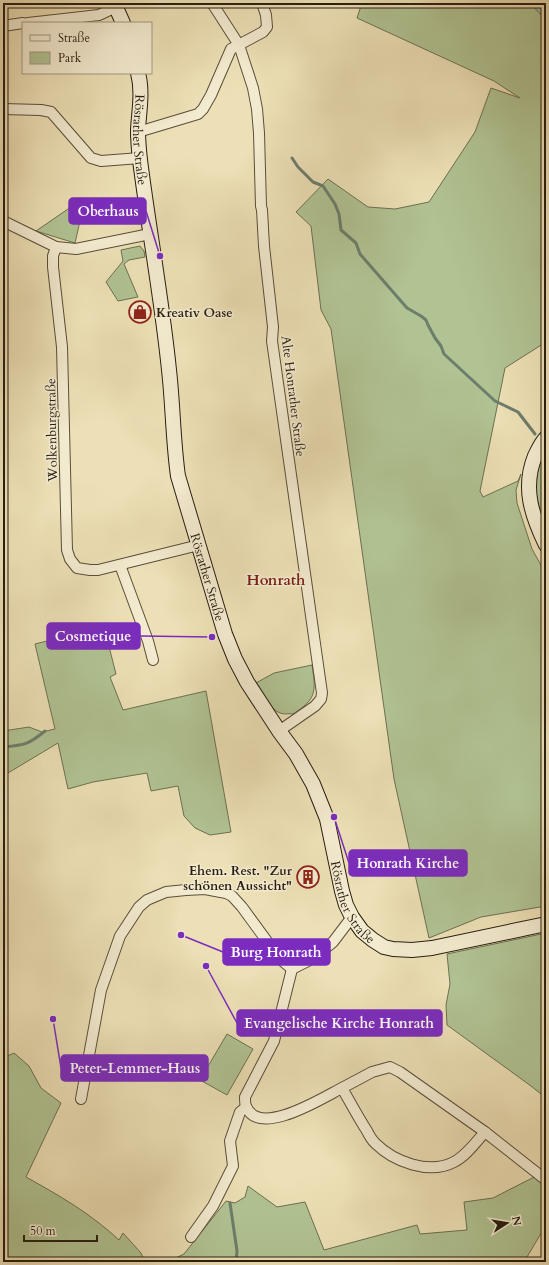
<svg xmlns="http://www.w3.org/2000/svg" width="549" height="1265" font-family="Cardo,serif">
<rect width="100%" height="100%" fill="#ede0b6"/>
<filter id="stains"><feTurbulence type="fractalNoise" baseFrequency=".005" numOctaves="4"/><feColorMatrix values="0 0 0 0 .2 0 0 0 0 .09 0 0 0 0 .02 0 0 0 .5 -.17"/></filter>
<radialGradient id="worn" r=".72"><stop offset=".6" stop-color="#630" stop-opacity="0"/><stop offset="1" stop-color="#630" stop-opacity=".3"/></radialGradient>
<!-- green -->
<g fill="#b1c393" stroke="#6c7052">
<path d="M 362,3 L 530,3 L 546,20 L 546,342 L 505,368 L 480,491 L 483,497 L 518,481 L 521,474 L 516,490 L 517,503 L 532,549 L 546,574 L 546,906 L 481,917 L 429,938 L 394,779 L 331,329 L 321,310 L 311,226 L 296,212 L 328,179 L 368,207 L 395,209 L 429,202 L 475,132 L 491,88 L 520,98 L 494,81 L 357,18 Z"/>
<path d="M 84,198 L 93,211 L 80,221 L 75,243 L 36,231 Z"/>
<path d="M 140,246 L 144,251 L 145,257 L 129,260 L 124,264 L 138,297 L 118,301 L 106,282 L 123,261 L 121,250 Z"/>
<path d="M 546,450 L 546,529 L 542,521 L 535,489 L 540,458 Z"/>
<path d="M 104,627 L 116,674 L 110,677 L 123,710 L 206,691 L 231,832 L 210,835 L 195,828 L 184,816 L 178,786 L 151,791 L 147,773 L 93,782 L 68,789 L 58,743 L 3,776 L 3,731 L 29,727 L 42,732 L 55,729 L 35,644 Z"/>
<path d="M 312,665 C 316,691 317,699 293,714 C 289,713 285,715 280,713 C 271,710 261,691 256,683 L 274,673 Z"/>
<path d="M 546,933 L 546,1098 L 531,1086 L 447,1025 L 446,1005 L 450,984 L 447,954 Z"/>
<path d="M 227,1034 L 253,1049 L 227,1095 L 200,1080 Z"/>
<path d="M 14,1053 L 29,1066 L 41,1088 L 61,1103 L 26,1177 C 60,1196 90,1213 119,1240 L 123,1233 L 141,1253 L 145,1262 L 3,1262 L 3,1058 Z"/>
<path d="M 546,1171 L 546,1225 L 524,1262 L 167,1262 L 184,1254 L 226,1201 L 235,1203 L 245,1197 L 248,1186 L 277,1207 L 305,1202 L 324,1250 L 417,1225 L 420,1234 L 467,1230 L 464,1202 L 493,1198 Z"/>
</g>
<!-- water -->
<path fill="#9abea9" stroke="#6c7e6c" d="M 530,3 L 546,3 L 546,20 Z"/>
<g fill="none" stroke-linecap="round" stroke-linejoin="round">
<!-- stream -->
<g stroke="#6c7e6c" stroke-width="3">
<path d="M 292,158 L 298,167 L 313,182 L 323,186 L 335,204 L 339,214 L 341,230 L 356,243 L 360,254 L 407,308 L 421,316 L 426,320 L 428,325 L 435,338 L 441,346 L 444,354 L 495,401 L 518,412 L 535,434"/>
<path d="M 3,747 C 24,745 28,745 45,731"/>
<path d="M 230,1203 L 237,1251 L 236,1262"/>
</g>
<!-- street casing -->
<g stroke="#594e3a" stroke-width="12">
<g id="street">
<path d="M 212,3 L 239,45 L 253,88 L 257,109 L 259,133 L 261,206 L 262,210 L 264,246 L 273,327 L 272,341 L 322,693 L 321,699 L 315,706 L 279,731"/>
<path d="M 28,23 L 99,15 L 116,7"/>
<path d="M 3,26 L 23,23"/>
<path d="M 3,109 L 41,110 L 51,112 L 91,158 L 101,161 L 140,158"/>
<path d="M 138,132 L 198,114 L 203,109 L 211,95 L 231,49 L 263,32 L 267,27 L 266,15 L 262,3"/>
<path d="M 3,221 L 56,247 L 76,249 L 150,234"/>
<path d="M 56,247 L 53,256 L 53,267 L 62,347 L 67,550 L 70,559 L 77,568 L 90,570 L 98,570 L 199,545"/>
<path d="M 120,565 L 148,641 L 153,660"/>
<path d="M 292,969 L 274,1041 L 245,1097 C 245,1100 245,1104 246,1106 C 258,1139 324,1097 342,1088 C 350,1102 358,1117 367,1131 C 369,1135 372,1140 375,1143 C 394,1162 429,1175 454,1162 C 466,1156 476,1142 485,1132"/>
<path d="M 292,969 L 312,959 L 333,942 L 352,917"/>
<path d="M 342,1088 L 372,1072 L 390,1067 L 400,1072 L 485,1132 L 546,1180"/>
<path d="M 81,1099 L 101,990 L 120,936 L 139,907 L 147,900 L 166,892 L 186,890 L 205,889 L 226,893 L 232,896 L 242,907 L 280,959 L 292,969"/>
<path d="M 191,1237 L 213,1206 L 233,1166 L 230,1141 L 240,1112 L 246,1107"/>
</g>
</g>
<!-- secondary casing -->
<g stroke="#281e11" stroke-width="16">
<g id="secondary">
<path d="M 114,3 L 123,23"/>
<path id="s1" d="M 138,73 C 143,92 139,111 138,130 C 138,140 139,151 140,160 C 149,231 162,300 169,370 C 173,405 173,441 178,476 L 225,634 L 235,659 L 247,682 L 279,731 L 296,754 L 313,784 L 327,819 L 342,891 L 346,905 L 352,917 L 362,931 L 373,940 L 384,947 L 393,949 L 412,950 L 432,948 L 546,924"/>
<path d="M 546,438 C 541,443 538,450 535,456 C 522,488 532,516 546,545"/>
</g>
</g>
<!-- street -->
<use href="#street" stroke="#f3ebd0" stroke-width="10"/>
<!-- secondary -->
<use href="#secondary" stroke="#f3ebd0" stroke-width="14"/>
</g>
<!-- icons -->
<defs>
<g id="shop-ring" transform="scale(1.15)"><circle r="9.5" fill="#f3ebd0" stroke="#8f2418" stroke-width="1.5"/><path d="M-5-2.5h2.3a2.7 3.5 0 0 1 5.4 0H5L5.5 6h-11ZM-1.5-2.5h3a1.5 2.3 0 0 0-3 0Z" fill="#8f2418"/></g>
<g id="building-ring" transform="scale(1.15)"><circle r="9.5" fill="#f3ebd0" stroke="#8f2418" stroke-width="1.5"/><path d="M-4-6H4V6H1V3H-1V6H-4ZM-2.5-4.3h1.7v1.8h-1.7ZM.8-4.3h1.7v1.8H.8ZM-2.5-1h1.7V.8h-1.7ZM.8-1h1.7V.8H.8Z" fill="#8f2418"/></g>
</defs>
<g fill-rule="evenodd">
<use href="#shop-ring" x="140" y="312"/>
<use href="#building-ring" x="308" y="877"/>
</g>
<g text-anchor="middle" stroke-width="3" stroke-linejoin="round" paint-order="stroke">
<!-- street labels -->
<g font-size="13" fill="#281e11" stroke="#f3ebd0">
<text dy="5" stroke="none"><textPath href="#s1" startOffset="67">Rösrather Straße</textPath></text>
<text transform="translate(294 396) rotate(83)" y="5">Alte Honrather Straße</text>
<text transform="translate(51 430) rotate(-91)" y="5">Wolkenburgstraße</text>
<text dy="5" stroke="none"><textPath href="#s1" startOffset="511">Rösrather Straße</textPath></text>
<text dy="5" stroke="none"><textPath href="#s1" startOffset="871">Rösrather Straße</textPath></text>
</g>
<!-- poi labels -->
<g font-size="13" font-weight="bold" fill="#281e11" stroke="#f3ebd0" text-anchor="start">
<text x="156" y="317">Kreativ Oase</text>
<text x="292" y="875" text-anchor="end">Ehem. Rest. "Zur<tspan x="292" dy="15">schönen Aussicht"</tspan></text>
</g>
<!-- quarter labels -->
<g font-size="15" font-weight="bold" fill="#7a1f14" stroke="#f3ebd0">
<text x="276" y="585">Honrath</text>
</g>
</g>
<!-- callouts -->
<path fill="none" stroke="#7b2cbf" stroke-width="1.5" d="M160 256L146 211M212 637L140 636M334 817L349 863M181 935L223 952M206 966L237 1023M53 1019L61 1068"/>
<g fill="#7b2cbf" stroke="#f3ebd0" stroke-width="1.5">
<circle cx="160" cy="256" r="4"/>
<circle cx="212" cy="637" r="4"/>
<circle cx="334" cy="817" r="4"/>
<circle cx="181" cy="935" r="4"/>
<circle cx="206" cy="966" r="4"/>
<circle cx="53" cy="1019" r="4"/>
</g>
<g fill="#7b2cbf" stroke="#7b2cbf" stroke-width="1.5">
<rect x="69" y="198" width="77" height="26" rx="4"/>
<rect x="47" y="623" width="93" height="26" rx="4"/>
<rect x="349" y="850" width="118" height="26" rx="4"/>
<rect x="223" y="939" width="107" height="26" rx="4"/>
<rect x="237" y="1010" width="205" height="26" rx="4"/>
<rect x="61" y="1055" width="147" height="26" rx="4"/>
</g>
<g font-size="14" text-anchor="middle" font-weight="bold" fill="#fff">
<text x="108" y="216">Oberhaus</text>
<text x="93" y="641">Cosmetique</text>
<text x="408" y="868">Honrath Kirche</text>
<text x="276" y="957">Burg Honrath</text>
<text x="339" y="1028">Evangelische Kirche Honrath</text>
<text x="135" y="1073">Peter-Lemmer-Haus</text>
</g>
<!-- margin -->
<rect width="549" height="1265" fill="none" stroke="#ede0b6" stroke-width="16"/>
<rect x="4" y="4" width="541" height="1257" fill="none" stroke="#281e11" stroke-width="2"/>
<rect x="8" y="8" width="533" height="1249" fill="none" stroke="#281e11"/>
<!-- legend -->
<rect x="22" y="22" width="130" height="52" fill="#f3ebd0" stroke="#a29984"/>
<rect x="30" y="35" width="20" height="6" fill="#f3ebd0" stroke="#a29984"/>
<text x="58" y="42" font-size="12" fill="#281e11">Straße</text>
<rect x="30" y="52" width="20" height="12" fill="#b1c393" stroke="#a29984"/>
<text x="58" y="62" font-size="12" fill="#281e11">Park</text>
<!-- north arrow -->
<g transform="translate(507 1223) rotate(78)" stroke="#f3ebd0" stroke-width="3" paint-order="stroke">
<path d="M0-3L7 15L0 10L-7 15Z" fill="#281e11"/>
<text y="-6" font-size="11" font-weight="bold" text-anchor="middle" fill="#281e11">N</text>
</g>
<!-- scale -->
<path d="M24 1235v6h73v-6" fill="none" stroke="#281e11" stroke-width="2"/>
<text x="30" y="1235" font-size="12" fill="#281e11" stroke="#f3ebd0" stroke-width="3" paint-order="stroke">50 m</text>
<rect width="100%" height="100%" filter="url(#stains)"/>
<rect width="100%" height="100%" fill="url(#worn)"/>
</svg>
